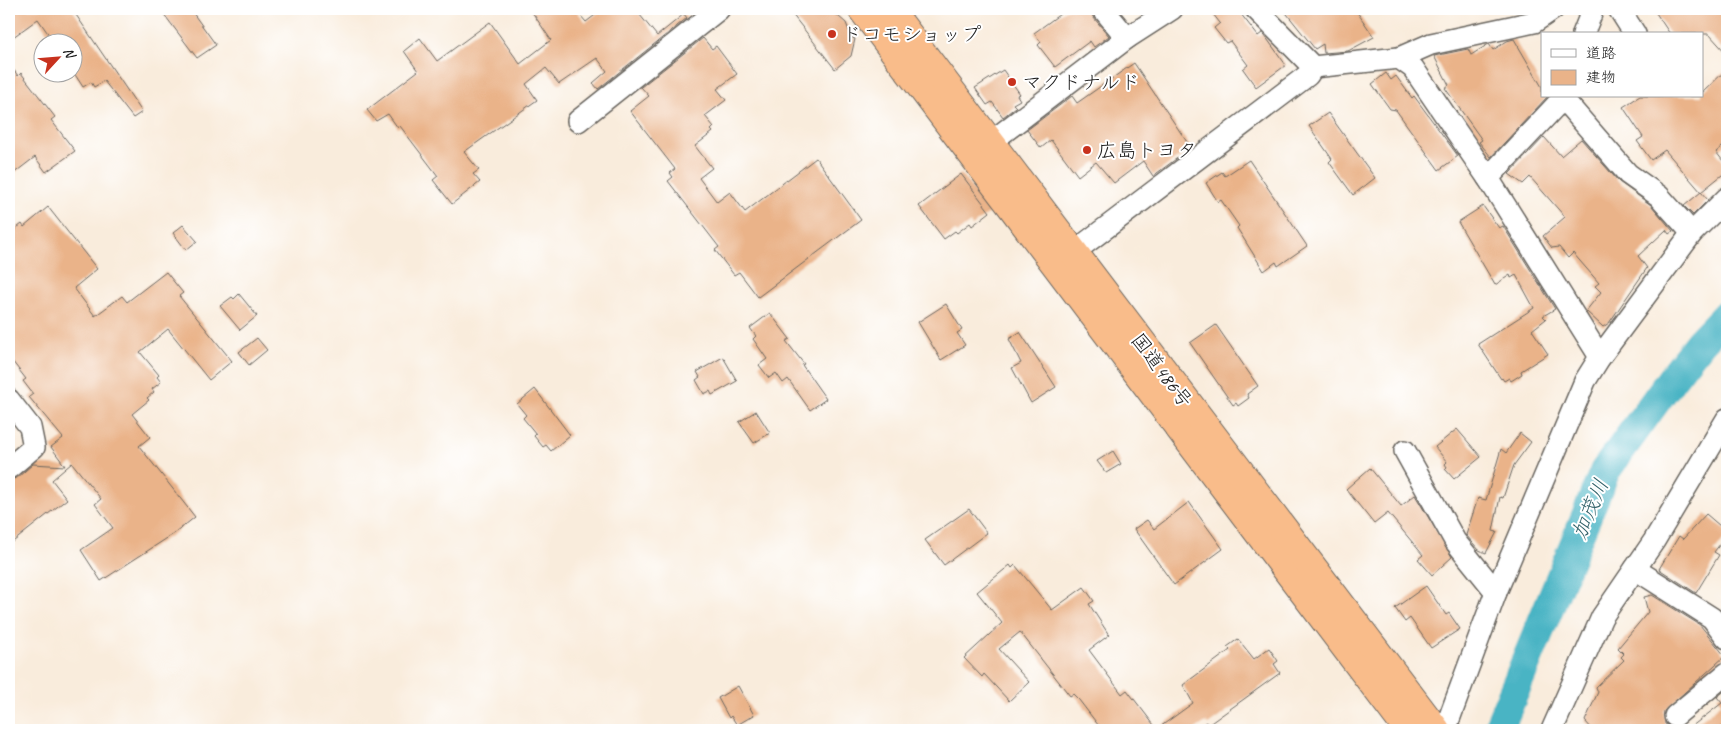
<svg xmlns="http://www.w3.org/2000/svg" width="1736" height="739" font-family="Caveat,'Klee One',sans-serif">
<rect width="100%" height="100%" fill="#fff"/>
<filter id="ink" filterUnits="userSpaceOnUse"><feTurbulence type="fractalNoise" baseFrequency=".02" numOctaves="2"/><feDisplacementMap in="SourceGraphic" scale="10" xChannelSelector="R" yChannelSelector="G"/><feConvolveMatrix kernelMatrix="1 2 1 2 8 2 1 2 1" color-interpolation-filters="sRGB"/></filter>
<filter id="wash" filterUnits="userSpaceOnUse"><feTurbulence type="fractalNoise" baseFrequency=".0096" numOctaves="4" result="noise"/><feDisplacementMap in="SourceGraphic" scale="20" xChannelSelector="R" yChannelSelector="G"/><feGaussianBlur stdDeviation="1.12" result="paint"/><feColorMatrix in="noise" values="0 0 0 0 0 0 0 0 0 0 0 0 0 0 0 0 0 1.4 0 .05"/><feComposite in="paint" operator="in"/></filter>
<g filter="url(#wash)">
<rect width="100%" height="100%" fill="#f9ecdc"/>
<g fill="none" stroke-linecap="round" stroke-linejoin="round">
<!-- river -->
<path stroke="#48b4c4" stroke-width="31" d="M 1498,730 L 1605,471 L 1673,377 L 1700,342 L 1727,314"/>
</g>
<g id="blocks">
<!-- building -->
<g fill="#eab389">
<path d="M 9,9 L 72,9 L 142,112 L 133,118 L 104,81 L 94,87 L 91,82 L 83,87 L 72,70 L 72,42 L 54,42 L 38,19 L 9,40 Z"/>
<path d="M 160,9 L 190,9 L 216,45 L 197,58 Z"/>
<path d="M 530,9 L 575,9 L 586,22 L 603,9 L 635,9 L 657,36 L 684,14 L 687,18 L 598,89 L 593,83 L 607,71 L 597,58 L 559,84 L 546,68 L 526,84 L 537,100 L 464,152 L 479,170 L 473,174 L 480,182 L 452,204 L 433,180 L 438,176 L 400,126 L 398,128 L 388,114 L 376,121 L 367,110 L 418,71 L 404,51 L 420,38 L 437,61 L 490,22 L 520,64 L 551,40 Z"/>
<path d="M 788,9 L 828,12 L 830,9 L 846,23 L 852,38 L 855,39 L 851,56 L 835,69 Z"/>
<path d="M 1067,9 L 1091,9 L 1093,17 L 1109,36 L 1094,47 L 1090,41 L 1055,67 L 1038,45 L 1041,42 L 1034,33 Z"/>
<path d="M 1209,9 L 1237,9 L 1258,36 L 1262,33 L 1265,36 L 1286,65 L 1256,87 L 1243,69 L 1248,65 L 1230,41 L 1226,43 L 1214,28 L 1220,23 Z"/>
<path d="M 1283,9 L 1355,9 L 1374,37 L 1348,51 L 1324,53 L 1323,44 L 1315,49 Z"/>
<path d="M 1664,9 L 1727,9 L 1727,54 L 1709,34 L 1670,34 L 1656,13 Z"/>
<path d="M 703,38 L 712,49 L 716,46 L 737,74 L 717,89 L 726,100 L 705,116 L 714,127 L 711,130 L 713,132 L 695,146 L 712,168 L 699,178 L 717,202 L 730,192 L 745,212 L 816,158 L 861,220 L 758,297 L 739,272 L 734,275 L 715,250 L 719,247 L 668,181 L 673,177 L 670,173 L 675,169 L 630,111 L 649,96 L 641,87 Z"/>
<path d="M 1514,39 L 1542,87 L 1542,96 L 1548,96 L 1491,157 L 1479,142 L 1482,140 L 1445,88 L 1449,85 L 1434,56 L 1468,49 L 1471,55 L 1487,45 L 1489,44 L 1493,50 L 1507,41 Z"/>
<path d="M 9,63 L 18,76 L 21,73 L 55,117 L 51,120 L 75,151 L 46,172 L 35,157 L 9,177 Z"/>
<path d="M 1134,63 L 1191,148 L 1153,176 L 1143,161 L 1114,183 L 1096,162 L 1078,176 L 1051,140 L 1041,148 L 1027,130 L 1072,96 L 1077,103 Z"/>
<path d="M 1727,69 L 1727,143 L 1716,152 L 1727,166 L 1727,171 L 1701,192 L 1665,150 L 1651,160 L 1637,141 L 1643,137 L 1623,107 L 1640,96 L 1702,96 L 1702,93 Z"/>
<path d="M 1003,70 L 1020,94 L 1017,95 L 1020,100 L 1013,104 L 1016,107 L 1003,117 L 992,102 L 987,105 L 975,88 Z"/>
<path d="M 1386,73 L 1391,80 L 1396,76 L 1412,98 L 1414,96 L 1458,156 L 1439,170 L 1396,110 L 1390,109 L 1372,84 Z"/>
<path d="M 1328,113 L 1375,178 L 1353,195 L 1329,162 L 1332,159 L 1309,126 Z"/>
<path d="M 1544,137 L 1561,156 L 1581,139 L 1619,182 L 1651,205 L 1673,231 L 1669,234 L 1666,230 L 1638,256 L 1647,268 L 1609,323 L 1603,327 L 1586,311 L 1601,292 L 1595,286 L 1599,283 L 1573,253 L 1568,258 L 1559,247 L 1552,248 L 1543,236 L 1565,217 L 1530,177 L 1523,184 L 1509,174 Z"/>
<path d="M 1249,160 L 1307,246 L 1278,266 L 1276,262 L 1264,271 L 1237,228 L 1239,226 L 1221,200 L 1218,202 L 1206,183 L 1222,172 L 1225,176 Z"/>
<path d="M 961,174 L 990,212 L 972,226 L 970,223 L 957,233 L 955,231 L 944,239 L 919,206 Z"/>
<path d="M 1701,192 L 1708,200 L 1693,215 L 1684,206 Z"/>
<path d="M 1483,206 L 1499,228 L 1503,226 L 1555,309 L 1543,316 L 1546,319 L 1532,330 L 1548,354 L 1521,371 L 1522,374 L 1511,381 L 1509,378 L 1504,381 L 1502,378 L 1501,379 L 1478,344 L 1534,308 L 1516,275 L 1511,278 L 1510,275 L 1495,285 L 1458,222 Z"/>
<path d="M 48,207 L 97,269 L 74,288 L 95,316 L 122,296 L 127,302 L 166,272 L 183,293 L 179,296 L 232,361 L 209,380 L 168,329 L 140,352 L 159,375 L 157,377 L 161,382 L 152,389 L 154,392 L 147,398 L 149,400 L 132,414 L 150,437 L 139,446 L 195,517 L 175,533 L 101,581 L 81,550 L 113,528 L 95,504 L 101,499 L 72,463 L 52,480 L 67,499 L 9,545 L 9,480 L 17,478 L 33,464 L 65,466 L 51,447 L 63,438 L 29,397 L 33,394 L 23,381 L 26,379 L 9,357 L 9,234 L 22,224 L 24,227 Z"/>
<path d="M 183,225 L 197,241 L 186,250 L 173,233 Z"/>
<path d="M 239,294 L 257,316 L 240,330 L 220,306 L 232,297 L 234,299 Z"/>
<path d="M 946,304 L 962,330 L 957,333 L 965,345 L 941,360 L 918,322 Z"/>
<path d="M 770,313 L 790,339 L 786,341 L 804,364 L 802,365 L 826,399 L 810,410 L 788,379 L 783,383 L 776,373 L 769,378 L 759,365 L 767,359 L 753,339 L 756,336 L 750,328 Z"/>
<path d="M 1216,325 L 1258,386 L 1247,394 L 1249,398 L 1238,406 L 1236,403 L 1233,405 L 1190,343 Z"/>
<path d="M 1020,332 L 1056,387 L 1031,403 L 1012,368 L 1021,363 L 1009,339 Z"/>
<path d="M 257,338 L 267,350 L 249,365 L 239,352 Z"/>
<path d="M 723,357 L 737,381 L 712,395 L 710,391 L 704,394 L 696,380 L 700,377 L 697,372 Z"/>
<path d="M 535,389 L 570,435 L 551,451 L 546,445 L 543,447 L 534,436 L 536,434 L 523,418 L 526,415 L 517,404 Z"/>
<path d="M 756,411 L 770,433 L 754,443 L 739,422 Z"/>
<path d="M 1457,429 L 1481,457 L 1454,479 L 1445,469 L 1447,467 L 1445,464 L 1447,462 L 1435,447 Z"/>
<path d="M 1520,433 L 1531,442 L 1514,465 L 1503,498 L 1500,497 L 1493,531 L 1497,532 L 1486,553 L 1479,550 L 1466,535 L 1478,498 L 1486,500 L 1501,449 L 1506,453 Z"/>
<path d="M 1113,451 L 1121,464 L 1106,473 L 1097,461 Z"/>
<path d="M 1370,468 L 1401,506 L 1415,495 L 1452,557 L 1432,575 L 1418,559 L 1423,555 L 1388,513 L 1374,524 L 1346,489 Z"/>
<path d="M 1189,502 L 1223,549 L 1174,585 L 1134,529 L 1147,520 L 1154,529 Z"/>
<path d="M 969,509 L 987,533 L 944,565 L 925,540 Z"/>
<path d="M 1706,514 L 1727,532 L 1727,535 L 1714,552 L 1719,555 L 1696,593 L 1659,569 L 1679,536 L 1683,539 Z"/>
<path d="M 1010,565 L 1012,568 L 1015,565 L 1052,610 L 1084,587 L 1094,601 L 1089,604 L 1109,635 L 1089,650 L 1122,694 L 1127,690 L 1157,729 L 1193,703 L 1183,685 L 1230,650 L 1227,647 L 1238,639 L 1254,659 L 1269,648 L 1278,661 L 1274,664 L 1280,673 L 1208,725 L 1206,722 L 1194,730 L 1102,730 L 1079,700 L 1073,694 L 1070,696 L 1020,632 L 999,649 L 1029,682 L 1009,701 L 984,674 L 982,677 L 964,658 L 1002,623 L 977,592 Z"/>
<path d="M 1426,586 L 1446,615 L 1449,613 L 1460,629 L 1431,648 L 1410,618 L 1405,622 L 1395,608 Z"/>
<path d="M 1652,595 L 1700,625 L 1725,656 L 1664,711 L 1665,724 L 1676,730 L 1593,730 L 1585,721 L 1598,692 L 1596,687 L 1624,660 L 1621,657 L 1624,654 L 1618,648 L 1648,612 L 1644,597 Z"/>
<path d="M 738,686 L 754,715 L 737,725 L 731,716 L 729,718 L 718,698 Z"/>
<path d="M 1727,689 L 1727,723 L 1718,730 L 1687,730 L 1722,703 L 1717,697 Z"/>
</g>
</g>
</g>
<g filter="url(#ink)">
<use href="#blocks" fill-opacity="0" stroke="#69655f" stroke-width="1"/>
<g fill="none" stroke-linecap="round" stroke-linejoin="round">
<!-- minor casing -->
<g stroke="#69655f" stroke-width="24">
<g id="minor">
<path d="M 1103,9 L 1127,38"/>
<path d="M 1256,9 L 1313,67 L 1399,58 L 1413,68 L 1488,178 L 1600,357"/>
<path d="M 1619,9 L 1635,34"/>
<path d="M 1583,34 L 1593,9"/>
<path d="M 1399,58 L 1431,44 L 1534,22 L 1553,9"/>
<path d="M 1564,100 L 1628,174 L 1659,196 L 1692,233"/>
<path d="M 578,121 L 719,9"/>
<path d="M 979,151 L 1127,38 L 1172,9"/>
<path d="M 1488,178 L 1565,96"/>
<path d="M 1062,261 L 1308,75 L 1313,67"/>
<path d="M 9,400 L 30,427 L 34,447 L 9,468"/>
<path d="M 1405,451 L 1455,541 L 1496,592"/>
<path d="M 1635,569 L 1712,618 L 1727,638"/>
<path d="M 1675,716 L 1727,673"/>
<path d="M 1445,730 L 1496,592 L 1585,381 L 1600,357 L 1692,233 L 1727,198"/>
<path d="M 1552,730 L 1602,617 L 1654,541 L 1727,419"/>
</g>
</g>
<!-- highway casing -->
<g stroke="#69655f" stroke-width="30">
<g id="highway">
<path d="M 862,9 L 1408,730"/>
<path d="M 889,9 L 1436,730"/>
</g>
</g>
<!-- minor -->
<use href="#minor" stroke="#fff" stroke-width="21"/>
<!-- highway -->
<use href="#highway" stroke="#f9bc8a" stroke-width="28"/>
</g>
</g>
<!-- markers -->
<g fill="#c8321e" stroke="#fff" stroke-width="2">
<circle cx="832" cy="34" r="5"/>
<circle cx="1012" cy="82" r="5"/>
<circle cx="1087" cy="150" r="5"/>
</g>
<g text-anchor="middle" stroke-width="4" stroke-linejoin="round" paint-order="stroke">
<!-- poi labels -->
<g font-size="20" fill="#1c1c1c" stroke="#fff" text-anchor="start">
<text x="842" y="41">ドコモショップ</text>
<text x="1022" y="89">マクドナルド</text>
<text x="1097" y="157">広島トヨタ</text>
</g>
<!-- street labels -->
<g font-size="20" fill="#1c1c1c" stroke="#fff">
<text transform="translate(1162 370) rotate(53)" y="7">国道486号</text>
</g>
<!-- water labels -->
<g font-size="21" font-style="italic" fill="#306068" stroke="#fff">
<text transform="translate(1590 509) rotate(-67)" y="7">加茂川</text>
</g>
</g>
<!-- margin -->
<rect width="1736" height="739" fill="none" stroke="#fff" stroke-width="30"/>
<!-- legend -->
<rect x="1541" y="32" width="162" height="65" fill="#ffffff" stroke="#a4a4a4"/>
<rect x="1551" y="49" width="25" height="8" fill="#ffffff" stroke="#a4a4a4"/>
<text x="1586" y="58" font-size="15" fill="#1c1c1c">道路</text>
<rect x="1551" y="70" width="25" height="15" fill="#eab389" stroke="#a4a4a4"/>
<text x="1586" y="82" font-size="15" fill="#1c1c1c">建物</text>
<!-- north arrow -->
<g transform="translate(58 58) rotate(64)"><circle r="24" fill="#ffffff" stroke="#a4a4a4"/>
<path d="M0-4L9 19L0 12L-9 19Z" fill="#c8321e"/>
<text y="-8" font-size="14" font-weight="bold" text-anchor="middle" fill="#1c1c1c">N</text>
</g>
</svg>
